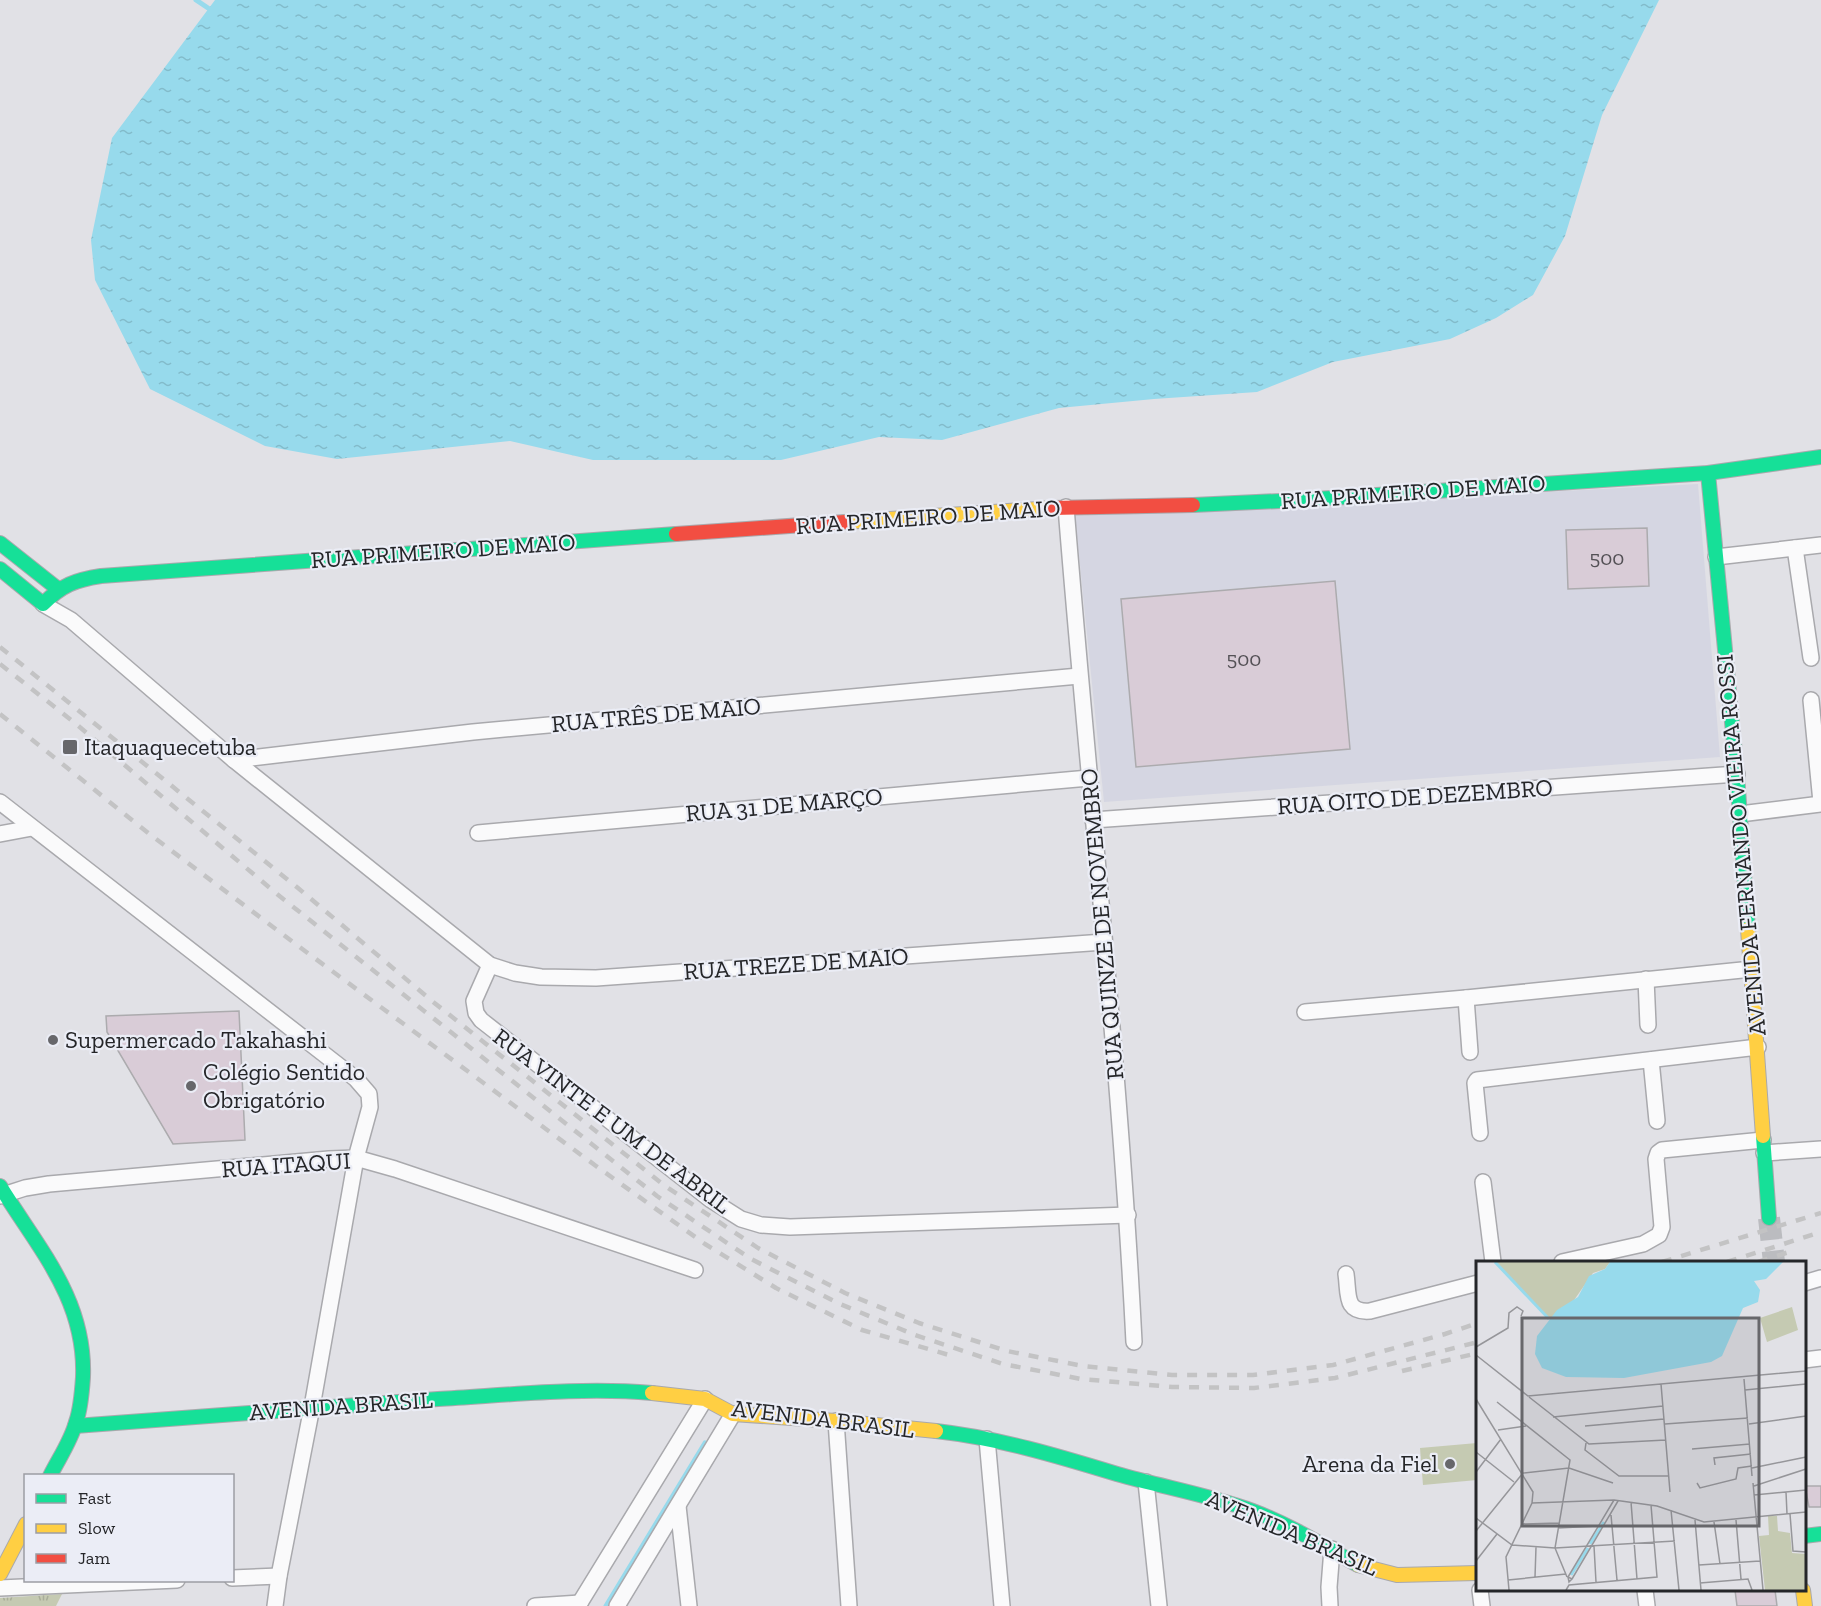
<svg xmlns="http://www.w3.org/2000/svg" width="1821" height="1606" font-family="'Zilla Slab',serif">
<defs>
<pattern id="park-tufts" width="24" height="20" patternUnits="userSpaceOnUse" patternTransform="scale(1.5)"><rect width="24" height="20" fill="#c5cab2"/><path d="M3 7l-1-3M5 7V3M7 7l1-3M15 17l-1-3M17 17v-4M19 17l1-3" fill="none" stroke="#a9ad99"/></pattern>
<pattern id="water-ripples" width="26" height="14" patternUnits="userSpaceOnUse" patternTransform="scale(1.5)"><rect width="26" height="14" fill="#97daec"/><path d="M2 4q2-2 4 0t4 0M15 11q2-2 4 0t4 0" fill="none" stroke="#82bbca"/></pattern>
</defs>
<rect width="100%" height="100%" fill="#e1e1e6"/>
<!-- built -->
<path fill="#d5d6e2" d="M 1698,484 L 1720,757 L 1104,802 L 1075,516 Z"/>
<!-- park -->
<path fill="url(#park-tufts)" d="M 62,1594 L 56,1606 L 0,1606 L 0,1598 Z"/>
<!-- pitch -->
<path fill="#c5cab2" d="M 1477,1443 L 1477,1480 L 1423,1485 L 1420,1448 Z"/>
<!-- water -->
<path fill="url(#water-ripples)" d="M 215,0 L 1659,0 L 1602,115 L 1565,236 L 1533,295 L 1496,318 L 1450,339 L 1333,362 L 1257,392 L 1154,399 L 1059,408 L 942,440 L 879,437 L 781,460 L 593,460 L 510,441 L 337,459 L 265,446 L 150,389 L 95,280 L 91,240 L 112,138 Z"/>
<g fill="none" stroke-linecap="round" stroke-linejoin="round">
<!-- stream -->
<g stroke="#97daec" stroke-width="5">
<path d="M 196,0 L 208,8"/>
<path d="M 606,1606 L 705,1443"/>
</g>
</g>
<!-- building -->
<g fill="#d9ccd7" stroke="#acabae" stroke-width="1.5">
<path d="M 1647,528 L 1649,586 L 1568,589 L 1566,530 Z"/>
<path d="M 1335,581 L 1350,749 L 1136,767 L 1121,599 Z"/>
<path d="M 239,1011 L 245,1140 L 173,1144 L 107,1032 L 106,1016 Z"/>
<path d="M 1805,1486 L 1821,1486 L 1821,1507 L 1809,1507 Z"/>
<path d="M 1735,1590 L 1775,1590 L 1777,1606 L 1737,1606 Z"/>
</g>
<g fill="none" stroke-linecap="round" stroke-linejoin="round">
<!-- secondary-tunnel -->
<path stroke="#bbbcc0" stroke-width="22" stroke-dasharray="22 11" stroke-linecap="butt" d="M 1769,1218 L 1774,1262"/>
<!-- street casing -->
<g stroke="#a9a9ad" stroke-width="18">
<g id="street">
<path d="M 1066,507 C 1088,785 1120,1063 1134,1342"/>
<path d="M 1795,548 L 1811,658"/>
<path d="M 1716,557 L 1821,545"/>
<path d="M 43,604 L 71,620 L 234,760 L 490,965 L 515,973 L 541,977 L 596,978 L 1104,942"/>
<path d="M 1811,700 L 1821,802"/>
<path d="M 234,760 L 473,732 L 1079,676"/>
<path d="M 0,802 L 356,1079 L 369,1094 L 370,1107 L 356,1158 L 312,1407 L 279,1576 L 275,1606"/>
<path d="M 1740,814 L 1821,804"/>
<path d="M 1093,820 L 1737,774"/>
<path d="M 478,833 L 1089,778"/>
<path d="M 0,834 L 32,828"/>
<path d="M 490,965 L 474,1001 L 476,1013 L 481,1020 L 711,1200 L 741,1219 L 761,1225 L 790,1227 L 1128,1215"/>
<path d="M 1646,979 L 1648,1025"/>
<path d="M 1466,998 L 1470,1052"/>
<path d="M 1305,1012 L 1466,998 L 1752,969"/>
<path d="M 1651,1060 L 1657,1121"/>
<path d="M 1480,1133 L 1475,1083 L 1477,1080 L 1758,1047"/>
<path d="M 1764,1153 L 1821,1149"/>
<path d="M 1483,1182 L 1493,1262"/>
<path d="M 0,1196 L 25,1188 L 49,1184 L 329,1159 L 356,1158 L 395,1169 L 695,1270"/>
<path d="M 1562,1262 L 1643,1244 L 1659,1235 L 1662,1227 L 1656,1159 L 1658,1153 L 1662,1150 L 1763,1140"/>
<path d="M 1346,1274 C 1349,1294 1344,1313 1370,1311 L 1478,1283"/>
<path d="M 1804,1283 L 1821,1278"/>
<path d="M 1804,1360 L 1821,1358"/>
<path d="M 836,1421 L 849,1606"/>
<path d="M 987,1439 L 1002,1606"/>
<path d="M 1146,1482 L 1159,1606"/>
<path d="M 678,1506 L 689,1606"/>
<path d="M 232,1578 L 279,1576"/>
<path d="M 0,1588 L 177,1580"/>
<path d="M 1480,1590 L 1482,1606"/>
<path d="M 1645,1590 L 1647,1606"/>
<path d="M 535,1606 L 580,1603"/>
<path d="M 578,1606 L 705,1399"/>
<path d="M 617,1606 L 733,1414"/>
<path d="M 1330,1606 L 1329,1587 L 1332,1549"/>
</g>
</g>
<!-- fast casing -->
<g stroke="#a9a9ad" stroke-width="16">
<g id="fast">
<path d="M 1708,473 L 1737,774 L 1748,929"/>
<path d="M 1193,505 L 1301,500 L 1708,473 L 1821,457"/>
<path d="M 0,543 L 58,589"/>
<path d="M 0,569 L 43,604 C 62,585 75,580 101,576 L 676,534"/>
<path d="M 1763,1136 L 1769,1218"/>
<path d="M 0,1186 C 38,1248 86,1299 83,1377 C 82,1392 81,1408 76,1422 C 71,1441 59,1458 50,1476"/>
<path d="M 75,1426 C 196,1416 317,1407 438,1399 C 509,1395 581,1387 652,1393"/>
<path d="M 936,1431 C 998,1438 1058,1456 1117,1474 C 1162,1487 1209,1495 1253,1511 C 1290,1525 1324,1546 1358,1565"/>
<path d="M 1804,1536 L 1821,1534"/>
</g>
</g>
<!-- slow casing -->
<g stroke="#a9a9ad" stroke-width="16">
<g id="slow">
<path d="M 845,522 L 1052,508"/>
<path d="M 1748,929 L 1763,1136"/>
<path d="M 652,1393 L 705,1399 L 733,1414 L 836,1421 L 936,1431"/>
<path d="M 1358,1565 L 1397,1575 L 1478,1573"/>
<path d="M 0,1574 L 26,1524"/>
<path d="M 1803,1590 L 1805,1606"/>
</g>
</g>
<!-- jam casing -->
<g stroke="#a9a9ad" stroke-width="16">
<g id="jam">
<path d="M 1052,508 L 1193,505"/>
<path d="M 676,534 L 845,522"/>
</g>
</g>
<!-- street -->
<use href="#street" stroke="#fafafb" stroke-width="15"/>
<!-- fast -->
<use href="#fast" stroke="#16e098" stroke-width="14"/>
<!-- slow -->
<use href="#slow" stroke="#ffcf43" stroke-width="14"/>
<!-- jam -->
<use href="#jam" stroke="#f24e42" stroke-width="14"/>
<!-- rail -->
<g stroke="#c3c3c4" stroke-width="4.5" stroke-dasharray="10 10" stroke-linecap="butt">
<path d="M 0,647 L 298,888 L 432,1001 L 665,1186 L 758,1248 L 845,1293 L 919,1323 L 1007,1351 L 1083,1366 L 1172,1375 L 1253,1375 L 1333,1365 L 1445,1334 L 1478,1323"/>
<path d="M 0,664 L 75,723 L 277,894 L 657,1196 L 751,1259 L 840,1304 L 915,1335 L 1003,1364 L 1081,1379 L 1172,1387 L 1254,1388 L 1335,1378 L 1478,1342"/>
<path d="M 0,714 L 152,836 L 309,954 L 596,1166 L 705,1244 L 776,1288 L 862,1330 L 949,1355"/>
<path d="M 1662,1262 L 1821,1213"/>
<path d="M 1727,1262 L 1821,1232"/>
<path d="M 1758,1262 L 1792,1251"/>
<path d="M 1402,1371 L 1478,1353"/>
</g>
</g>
<!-- markers -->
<g fill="#67676b" stroke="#ebedf6" stroke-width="2">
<rect x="62" y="739" width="16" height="16" rx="3"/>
<circle cx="53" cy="1040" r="6"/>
<circle cx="191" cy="1086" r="6"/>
<circle cx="1450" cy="1464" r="6"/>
</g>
<g text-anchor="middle" stroke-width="4.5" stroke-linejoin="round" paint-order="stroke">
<!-- number labels -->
<g font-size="21" fill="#545156">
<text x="1607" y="565">500</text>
<text x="1244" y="666">500</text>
</g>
<!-- street labels -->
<g font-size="24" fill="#252629" stroke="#ebedf6">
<text transform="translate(1413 492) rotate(-4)" y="8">RUA PRIMEIRO DE MAIO</text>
<text transform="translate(928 517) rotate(-4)" y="8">RUA PRIMEIRO DE MAIO</text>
<text transform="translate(443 551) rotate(-4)" y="8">RUA PRIMEIRO DE MAIO</text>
<text transform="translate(656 715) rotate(-5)" y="8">RUA TRÊS DE MAIO</text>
<text transform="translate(1415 797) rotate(-4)" y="8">RUA OITO DE DEZEMBRO</text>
<text transform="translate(784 805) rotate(-5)" y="8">RUA 31 DE MARÇO</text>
<text transform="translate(1741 845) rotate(-95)" y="8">AVENIDA FERNANDO VIEIRA ROSSI</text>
<text transform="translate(1102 924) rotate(-95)" y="8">RUA QUINZE DE NOVEMBRO</text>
<text transform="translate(796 964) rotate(-4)" y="8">RUA TREZE DE MAIO</text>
<text transform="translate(612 1121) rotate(37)" y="8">RUA VINTE E UM DE ABRIL</text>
<text transform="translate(286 1165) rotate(-4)" y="8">RUA ITAQUI</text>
<text transform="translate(341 1406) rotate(-4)" y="8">AVENIDA BRASIL</text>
<text transform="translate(823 1419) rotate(7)" y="8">AVENIDA BRASIL</text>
<text transform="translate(1292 1533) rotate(23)" y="8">AVENIDA BRASIL</text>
</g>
<!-- poi labels -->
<g font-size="24" fill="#252629" stroke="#ebedf6" text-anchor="start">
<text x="84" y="755">Itaquaquecetuba</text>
<text x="65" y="1048">Supermercado Takahashi</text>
<text x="203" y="1080">Colégio Sentido<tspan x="203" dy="28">Obrigatório</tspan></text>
<text x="1438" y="1472" text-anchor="end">Arena da Fiel</text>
</g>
</g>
<!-- overview -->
<g transform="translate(1476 1261)">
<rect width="330" height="330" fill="#e1e1e6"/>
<path d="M 292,255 L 301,255 L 302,270 L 314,272 L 316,292 L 330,293 L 330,329 L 289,329 L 283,275 L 293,274 Z" fill="#c5cab2"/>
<path d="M 19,1 L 134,1 L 129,8 L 117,12 L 96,42 L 73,58 Z" fill="#c5cab2"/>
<path d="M 316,46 L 322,69 L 291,81 L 284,57 ZM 321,301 L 330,317 L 330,329 L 311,329 L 301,311 Z" fill="#c5cab2"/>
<path d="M 134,1 L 307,1 L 290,18 L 278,20 L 284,29 L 282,41 L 267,47 L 246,95 L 235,101 L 148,117 L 90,116 L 66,107 L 59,93 L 61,75 L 81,49 L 102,36 L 113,15 L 129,8 Z" fill="#97daec"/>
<path fill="none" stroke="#97daec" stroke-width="3" d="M 19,1 L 73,58M 114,283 L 128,261M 95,314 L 112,287"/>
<path fill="none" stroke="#96969a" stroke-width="1.5" d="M 0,86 L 32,67 L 33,52 L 41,46 L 47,50 L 45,55M 0,94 L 52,135 L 330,110M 268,118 L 276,215M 185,123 L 194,231M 269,129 L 330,123M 53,136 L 113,183 L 190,179M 0,138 L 57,231 L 56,242 L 30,296 L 33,329M 21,141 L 94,199 L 79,287 L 91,316M 77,156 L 187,145M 189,163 L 272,157M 273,163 L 330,155M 109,165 L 188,158M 22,169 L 50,165M 110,182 L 109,189 L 143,215 L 192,215M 216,188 L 274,183M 0,191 L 38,221M 239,204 L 238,197 L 275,193M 276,207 L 330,196M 0,211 L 25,178M 221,222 L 224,227 L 260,218 L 262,207 L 276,205M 277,222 L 287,329M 278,225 L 330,208M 310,231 L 311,253M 278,234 L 330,229M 155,241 L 161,318M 56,242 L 138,239 L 181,245 L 228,261 L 330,251M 195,249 L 203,329M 314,253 L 317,290 L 330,291M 135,254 L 141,319M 0,257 L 36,284 L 79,287 L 199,280M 219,259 L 225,329M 260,259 L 265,318M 238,261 L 244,303M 45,263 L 83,262M 82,267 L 122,265M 0,270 L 47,212 L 93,207 L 137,222M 118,285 L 120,321M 0,300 L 21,273M 223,304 L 284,300M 59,316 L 60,286M 92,316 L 93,321 L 96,318 L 92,316 L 138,239M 96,318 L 142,240M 32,319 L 90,313M 224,322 L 272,318 L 276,329M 90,329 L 93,324 L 181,316 L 175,244"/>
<path fill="#67676b" fill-opacity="0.15" stroke="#67676b" stroke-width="3" d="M 46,57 L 283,57 L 283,265 L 46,265 Z"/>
<rect width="330" height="330" fill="none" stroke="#252629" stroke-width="3"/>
</g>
<!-- legend -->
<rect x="24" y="1474" width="210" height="108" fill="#ebedf6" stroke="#9c9da4" stroke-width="1.5"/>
<rect x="36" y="1494" width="30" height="9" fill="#16e098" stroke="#9c9da4" stroke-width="1.5"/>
<text x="78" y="1504" font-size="18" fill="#252629">Fast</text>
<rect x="36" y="1524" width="30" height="9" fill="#ffcf43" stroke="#9c9da4" stroke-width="1.5"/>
<text x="78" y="1534" font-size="18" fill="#252629">Slow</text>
<rect x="36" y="1554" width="30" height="9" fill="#f24e42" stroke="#9c9da4" stroke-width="1.5"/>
<text x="78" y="1564" font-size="18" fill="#252629">Jam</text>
</svg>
